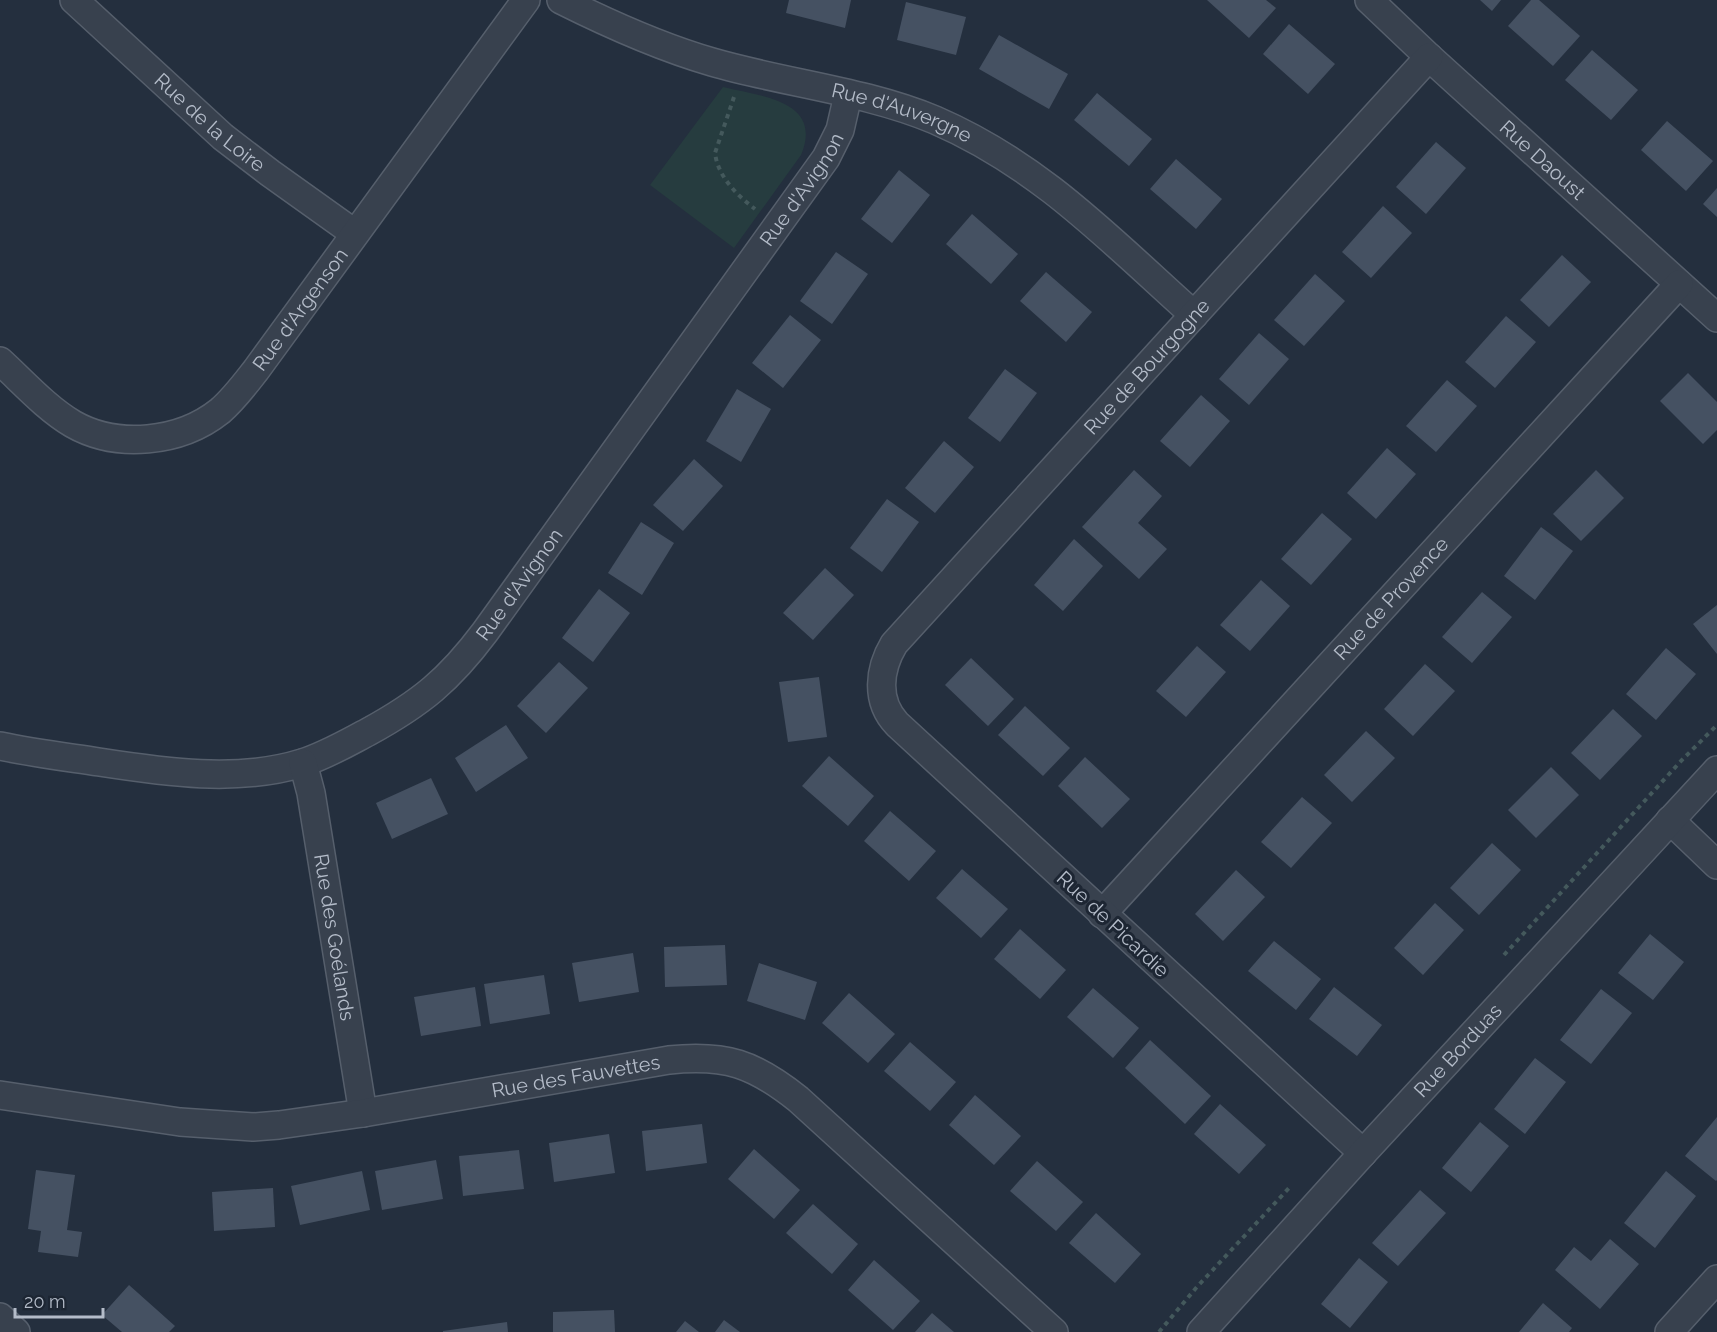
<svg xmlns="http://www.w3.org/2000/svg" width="1717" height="1332" font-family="Raleway,sans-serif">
<rect width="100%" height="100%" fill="#242f3e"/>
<!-- green -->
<path fill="#263c3f" d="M 723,87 C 759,96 824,100 801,155 L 734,248 L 650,185 Z"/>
<!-- building -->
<g fill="#455162">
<path d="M 789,0 L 851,0 L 845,28 L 786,13 Z"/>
<path d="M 1207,0 L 1266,0 L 1276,8 L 1249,38 Z"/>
<path d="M 1480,0 L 1501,0 L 1492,11 Z"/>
<path d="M 1531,0 L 1539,0 L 1580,36 L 1553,66 L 1508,26 Z"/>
<path d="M 906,2 L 966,17 L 956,55 L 897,40 Z"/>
<path d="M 1289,24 L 1335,64 L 1308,94 L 1263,54 Z"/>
<path d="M 999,35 L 1068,74 L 1049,109 L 979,69 Z"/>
<path d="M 1592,50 L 1638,90 L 1611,120 L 1565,80 Z"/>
<path d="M 1097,93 L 1152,139 L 1129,166 L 1074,120 Z"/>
<path d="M 1667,121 L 1713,161 L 1686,191 L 1641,150 Z"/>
<path d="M 1436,142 L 1466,168 L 1426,214 L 1396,187 Z"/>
<path d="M 1176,159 L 1222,199 L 1196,229 L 1150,189 Z"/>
<path d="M 899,170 L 930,195 L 892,243 L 861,219 Z"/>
<path d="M 1717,188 L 1717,217 L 1703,204 Z"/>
<path d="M 1383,206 L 1412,233 L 1371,278 L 1342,252 Z"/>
<path d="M 972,214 L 1018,254 L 991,284 L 946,244 Z"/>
<path d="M 836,252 L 868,274 L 832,324 L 800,301 Z"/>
<path d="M 1562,255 L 1591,282 L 1549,327 L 1520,300 Z"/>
<path d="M 1046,272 L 1092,312 L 1066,342 L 1020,301 Z"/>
<path d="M 1315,274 L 1345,301 L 1304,346 L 1274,320 Z"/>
<path d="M 790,315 L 821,340 L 783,388 L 752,363 Z"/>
<path d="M 1506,316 L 1536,342 L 1495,388 L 1465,362 Z"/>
<path d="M 1259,333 L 1289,359 L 1249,405 L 1219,379 Z"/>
<path d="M 1005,369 L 1037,393 L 1000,442 L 968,418 Z"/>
<path d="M 1688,373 L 1717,402 L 1717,430 L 1703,444 L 1660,401 Z"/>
<path d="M 1447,380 L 1477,406 L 1436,452 L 1406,426 Z"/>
<path d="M 737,389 L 771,409 L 741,462 L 706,441 Z"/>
<path d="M 1201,395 L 1230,421 L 1190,467 L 1160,441 Z"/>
<path d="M 944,441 L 974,467 L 935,513 L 905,488 Z"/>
<path d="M 1387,448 L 1416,474 L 1376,519 L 1347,493 Z"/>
<path d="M 694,459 L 723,486 L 683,531 L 653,505 Z"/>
<path d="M 1134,470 L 1162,496 L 1138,523 L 1167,549 L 1139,579 L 1082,527 Z"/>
<path d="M 1596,470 L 1624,498 L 1581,541 L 1553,514 Z"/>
<path d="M 887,499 L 919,522 L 882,572 L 850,548 Z"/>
<path d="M 1322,513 L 1352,539 L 1311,585 L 1281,559 Z"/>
<path d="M 641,522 L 674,543 L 642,595 L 608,573 Z"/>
<path d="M 1541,527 L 1573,551 L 1535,600 L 1504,576 Z"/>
<path d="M 1074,539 L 1103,566 L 1063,611 L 1034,585 Z"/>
<path d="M 825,568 L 854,595 L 813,640 L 783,613 Z"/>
<path d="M 1261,580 L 1290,606 L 1250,651 L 1220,625 Z"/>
<path d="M 599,589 L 630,613 L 593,662 L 562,638 Z"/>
<path d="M 1482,592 L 1512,617 L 1472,663 L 1442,637 Z"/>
<path d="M 1717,605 L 1717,654 L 1693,624 Z"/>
<path d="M 1197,646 L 1226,672 L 1186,717 L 1156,691 Z"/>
<path d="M 1666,648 L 1696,674 L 1656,720 L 1626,694 Z"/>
<path d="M 971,658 L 1014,699 L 988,726 L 945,685 Z"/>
<path d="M 559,662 L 588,688 L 546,733 L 517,706 Z"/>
<path d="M 1425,664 L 1455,691 L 1413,736 L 1384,709 Z"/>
<path d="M 819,677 L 827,737 L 788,742 L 779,682 Z"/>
<path d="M 1025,706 L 1070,748 L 1043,776 L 998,735 Z"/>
<path d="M 1613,709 L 1642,736 L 1600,780 L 1571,753 Z"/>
<path d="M 506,725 L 528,758 L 476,792 L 455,758 Z"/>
<path d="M 1366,731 L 1395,758 L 1352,802 L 1324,775 Z"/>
<path d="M 829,756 L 874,796 L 848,826 L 802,786 Z"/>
<path d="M 1085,757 L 1130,799 L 1102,828 L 1058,786 Z"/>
<path d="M 1551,767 L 1579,795 L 1536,838 L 1508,810 Z"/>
<path d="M 431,778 L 448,814 L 392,839 L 376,803 Z"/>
<path d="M 1302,797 L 1332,823 L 1291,868 L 1261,842 Z"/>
<path d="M 890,811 L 936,851 L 909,881 L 864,841 Z"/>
<path d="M 1492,843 L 1521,870 L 1479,915 L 1450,888 Z"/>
<path d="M 962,869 L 1008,909 L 981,938 L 936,898 Z"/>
<path d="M 1236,870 L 1265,897 L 1223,941 L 1195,914 Z"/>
<path d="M 1435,903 L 1464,930 L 1423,975 L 1394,948 Z"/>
<path d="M 1020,929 L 1066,970 L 1040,999 L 994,959 Z"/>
<path d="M 1650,934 L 1684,962 L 1653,1000 L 1618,973 Z"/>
<path d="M 1274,941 L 1321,979 L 1296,1010 L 1248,971 Z"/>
<path d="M 725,945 L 727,985 L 665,987 L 664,947 Z"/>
<path d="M 633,953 L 639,992 L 579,1002 L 572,963 Z"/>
<path d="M 759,963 L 817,982 L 805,1020 L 747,1001 Z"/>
<path d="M 544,975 L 550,1014 L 490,1024 L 484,984 Z"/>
<path d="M 475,987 L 481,1026 L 421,1036 L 414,997 Z"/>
<path d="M 1334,987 L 1382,1025 L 1357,1056 L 1309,1019 Z"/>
<path d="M 1093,988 L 1139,1028 L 1113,1058 L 1067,1017 Z"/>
<path d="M 1601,989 L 1632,1013 L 1591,1064 L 1560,1040 Z"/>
<path d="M 849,993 L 895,1034 L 868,1063 L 822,1023 Z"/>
<path d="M 1150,1040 L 1211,1096 L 1185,1124 L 1125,1068 Z"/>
<path d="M 910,1042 L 956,1082 L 930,1111 L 884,1071 Z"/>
<path d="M 1535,1058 L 1566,1082 L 1525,1134 L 1494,1109 Z"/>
<path d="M 975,1095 L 1021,1136 L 994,1165 L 949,1125 Z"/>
<path d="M 1220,1104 L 1266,1145 L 1239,1174 L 1194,1134 Z"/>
<path d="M 1717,1117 L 1717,1180 L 1716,1181 L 1685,1156 Z"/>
<path d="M 1480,1122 L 1509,1146 L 1471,1192 L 1442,1168 Z"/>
<path d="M 702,1124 L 707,1163 L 646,1171 L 642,1131 Z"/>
<path d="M 609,1134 L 615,1173 L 554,1182 L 549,1143 Z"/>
<path d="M 754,1149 L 800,1190 L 774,1219 L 728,1179 Z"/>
<path d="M 519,1150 L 524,1189 L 463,1196 L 459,1156 Z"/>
<path d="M 436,1160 L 443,1199 L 382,1210 L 375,1171 Z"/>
<path d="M 1037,1161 L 1083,1202 L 1056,1231 L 1010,1191 Z"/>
<path d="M 36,1170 L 75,1175 L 67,1230 L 82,1232 L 78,1257 L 38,1252 L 41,1231 L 28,1229 Z"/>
<path d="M 362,1171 L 370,1210 L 300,1225 L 291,1186 Z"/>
<path d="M 1666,1171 L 1696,1196 L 1655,1248 L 1624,1223 Z"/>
<path d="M 273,1188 L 275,1227 L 214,1231 L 212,1192 Z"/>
<path d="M 1420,1190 L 1446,1213 L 1398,1266 L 1372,1243 Z"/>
<path d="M 813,1204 L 858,1244 L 832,1274 L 786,1233 Z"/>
<path d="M 1096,1213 L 1141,1254 L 1115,1283 L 1069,1243 Z"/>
<path d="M 1610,1239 L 1639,1264 L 1600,1309 L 1555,1270 L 1574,1247 L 1591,1261 Z"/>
<path d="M 1359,1258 L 1388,1282 L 1350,1328 L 1321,1304 Z"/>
<path d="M 874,1260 L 920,1301 L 893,1330 L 848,1290 Z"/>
<path d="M 129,1285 L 175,1326 L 169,1332 L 122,1332 L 102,1315 Z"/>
<path d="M 1543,1303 L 1572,1328 L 1569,1332 L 1519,1332 Z"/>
<path d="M 614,1310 L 615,1332 L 553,1332 L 553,1312 Z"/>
<path d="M 932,1313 L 954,1332 L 915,1332 Z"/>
<path d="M 724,1320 L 740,1332 L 715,1332 Z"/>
<path d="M 685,1321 L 699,1332 L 676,1332 Z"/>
<path d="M 507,1322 L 508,1332 L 443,1332 L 443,1331 Z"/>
</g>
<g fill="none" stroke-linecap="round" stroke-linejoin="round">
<!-- street casing -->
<g stroke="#565f6c" stroke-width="30">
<g id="street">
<path id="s1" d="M 74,0 L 223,137 L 270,173 L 354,233"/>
<path id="s2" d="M 561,0 C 609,24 660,47 712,62 C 784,83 866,91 935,120 C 1041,166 1110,240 1194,315"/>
<path id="s3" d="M 1369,0 L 1429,57 L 1717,318"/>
<path id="s4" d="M 0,361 C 23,382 46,408 73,424 C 117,449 180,443 220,411 C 234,399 245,384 256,370 L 526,0"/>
<path id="s5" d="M 0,746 C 33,753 66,757 99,762 C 164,772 238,783 302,763 C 325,756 347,743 368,732 C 421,703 449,680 485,632 L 826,158 L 840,130 L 848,95"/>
<path id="s6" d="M 303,763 L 311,793 L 363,1113"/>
<path d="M 1670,820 L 1717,865"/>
<path id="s7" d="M 1102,914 L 1679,284"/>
<path id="s8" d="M 0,1095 L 180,1122 L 253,1127 L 279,1125 L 363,1113 L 669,1060 C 726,1054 754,1064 798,1099 L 1054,1332"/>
<path id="s9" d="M 1363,1153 L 897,724 C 875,701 879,669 894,644 L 1429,57"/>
<path d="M 0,1317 L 16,1332"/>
<path id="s10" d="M 1201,1332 L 1363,1153 L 1717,770"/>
<path d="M 1669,1332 L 1717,1279"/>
</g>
</g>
<!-- path -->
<g stroke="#44595c" stroke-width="4" stroke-dasharray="4.5 4.5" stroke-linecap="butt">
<path d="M 734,97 L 715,153 C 718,177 737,195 755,209"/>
<path d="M 1504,955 L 1681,761 L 1717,725"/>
<path d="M 1159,1332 L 1196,1288 L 1289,1188"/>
</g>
<!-- street -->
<use href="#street" stroke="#38414e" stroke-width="27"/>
</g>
<g text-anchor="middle" stroke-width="6" stroke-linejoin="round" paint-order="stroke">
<!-- street labels -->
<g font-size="20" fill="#b4bcc9" stroke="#1d2633">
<text dy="7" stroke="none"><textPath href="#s2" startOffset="360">Rue d'Auvergne</textPath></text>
<text dy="7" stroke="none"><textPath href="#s1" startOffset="183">Rue de la Loire</textPath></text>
<text dy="7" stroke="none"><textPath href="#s3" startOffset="236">Rue Daoust</textPath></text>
<text dy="7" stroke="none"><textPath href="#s5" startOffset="1078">Rue d'Avignon</textPath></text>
<text dy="7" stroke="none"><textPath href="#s4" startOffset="382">Rue d'Argenson</textPath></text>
<text dy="7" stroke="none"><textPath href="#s9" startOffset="1095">Rue de Bourgogne</textPath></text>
<text dy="7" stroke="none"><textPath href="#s5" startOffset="592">Rue d'Avignon</textPath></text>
<text dy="7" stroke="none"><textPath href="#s7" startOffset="428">Rue de Provence</textPath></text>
<text transform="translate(1113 924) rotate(43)" y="7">Rue de Picardie</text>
<text dy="7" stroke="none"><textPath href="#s6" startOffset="177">Rue des Goélands</textPath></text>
<text dy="7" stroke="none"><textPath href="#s10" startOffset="381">Rue Borduas</textPath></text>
<text dy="7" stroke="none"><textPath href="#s8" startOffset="582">Rue des Fauvettes</textPath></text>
</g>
</g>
<!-- scale -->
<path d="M15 1308v9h88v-9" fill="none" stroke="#b4bcc9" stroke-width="3"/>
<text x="24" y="1308" font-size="18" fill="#b4bcc9" stroke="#1d2633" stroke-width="4.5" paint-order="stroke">20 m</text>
</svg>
